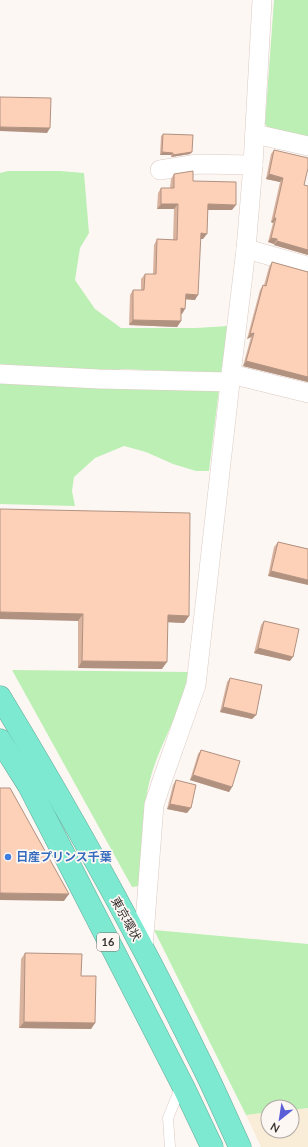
<svg xmlns="http://www.w3.org/2000/svg" width="308" height="1147" font-family="Lato,'Noto Sans JP',sans-serif">
<rect width="100%" height="100%" fill="#fdf7f4"/>
<!-- commercial -->
<path fill="#f9edd8" d="M 308,1108 L 308,1147 L 261,1147 L 246,1115 L 268,1112 L 268,1131 L 292,1131 L 292,1110 Z"/>
<!-- green -->
<g fill="#bcefb3">
<path d="M 274,0 L 308,0 L 308,140 L 272,132 L 265,124 Z"/>
<path d="M 8,171 L 60,171 L 84,173 L 89,233 L 80,248 L 75,280 L 95,309 L 121,328 L 196,328 L 228,326 L 221,373 L 121,369 L 115,372 L 0,368 L 0,173 Z"/>
<path d="M 0,381 L 219,389 L 209,471 L 196,471 L 173,464 L 146,452 L 124,446 L 95,458 L 74,477 L 72,491 L 75,506 L 0,504 Z"/>
<path d="M 12,670 L 188,672 C 183,709 161,741 151,776 C 141,810 142,851 139,886 L 132,887 Z"/>
<path d="M 154,930 L 308,944 L 308,1108 L 292,1110 L 292,1107 L 268,1107 L 268,1112 L 246,1115 Z"/>
</g>
<g fill="none" stroke-linecap="round" stroke-linejoin="round">
<!-- lane casing -->
<g stroke="#dacbc4" stroke-width="11">
<path id="lane" d="M 170,1147 L 168,1118 L 181,1086"/>
</g>
<!-- street casing -->
<g stroke="#dacbc4" stroke-width="20">
<g id="street">
<path d="M 255,134 L 308,146"/>
<path d="M 160,170 L 198,164 L 253,165"/>
<path d="M 246,249 L 307,266"/>
<path d="M 0,374 L 99,379 L 230,382"/>
<path d="M 231,374 L 308,393"/>
<path d="M 143,948 L 154,805 L 163,778 L 196,685 L 231,374 L 246,249 L 253,165 L 262,0"/>
</g>
</g>
<!-- highway casing -->
<g stroke="#65a998" stroke-width="23">
<g id="highway">
<path d="M 0,697 C 71,814 138,934 198,1057 C 213,1086 226,1117 240,1147"/>
<path d="M 0,740 L 29,786 L 184,1088 L 212,1147"/>
</g>
</g>
<!-- lane -->
<use href="#lane" stroke="#fff" stroke-width="10"/>
<!-- street -->
<use href="#street" stroke="#fff" stroke-width="19"/>
<!-- highway -->
<use href="#highway" stroke="#7de9d1" stroke-width="22"/>
</g>
<!-- wall -->
<g fill="#dab39e">
<path d="M 163,134 L 192,152 L 190,154 L 171,157 L 171,155 L 160,155 L 161,136 Z"/>
<path d="M 274,150 L 304,185 L 308,255 L 274,245 L 274,244 L 268,242 L 273,223 L 271,222 L 280,182 L 266,179 L 271,154 Z"/>
<path d="M 174,174 L 193,181 L 232,210 L 208,210 L 203,239 L 200,239 L 195,300 L 186,299 L 181,314 L 181,321 L 177,327 L 129,325 L 130,295 L 133,290 L 141,290 L 141,279 L 145,274 L 153,274 L 154,245 L 157,239 L 173,240 L 174,209 L 157,209 L 158,193 L 161,188 L 170,188 L 171,179 Z"/>
<path d="M 272,262 L 308,272 L 308,382 L 243,366 L 251,337 L 247,339 L 260,290 L 263,285 L 264,285 L 269,267 Z"/>
<path d="M 0,509 L 189,616 L 184,623 L 168,622 L 162,669 L 78,668 L 78,621 Z"/>
<path d="M 278,542 L 308,549 L 268,576 L 274,547 Z"/>
<path d="M 264,621 L 290,661 L 254,653 L 261,625 Z"/>
<path d="M 230,678 L 256,715 L 252,719 L 220,712 L 227,682 Z"/>
<path d="M 201,750 L 232,787 L 229,792 L 190,780 L 198,754 Z"/>
<path d="M 176,780 L 187,813 L 167,809 L 173,785 Z"/>
<path d="M 25,953 L 81,976 L 95,1023 L 91,1029 L 19,1028 L 21,959 Z"/>
</g>
<!-- shaded-wall -->
<g fill="#b19281">
<path d="M 0,127 L 50,128 L 47,133 L 0,131 Z"/>
<path d="M 162,152 L 173,153 L 171,155 L 160,155 Z"/>
<path d="M 192,152 L 190,154 L 171,157 L 173,155 Z"/>
<path d="M 269,174 L 283,178 L 280,182 L 266,179 Z"/>
<path d="M 161,204 L 178,204 L 174,209 L 157,209 Z"/>
<path d="M 208,204 L 236,205 L 232,210 L 204,210 Z"/>
<path d="M 274,218 L 276,218 L 273,223 L 271,222 Z"/>
<path d="M 201,233 L 207,234 L 203,239 L 197,239 Z"/>
<path d="M 271,238 L 277,239 L 274,244 L 268,242 Z"/>
<path d="M 277,241 L 308,250 L 308,255 L 274,245 Z"/>
<path d="M 186,294 L 198,295 L 195,300 L 182,299 Z"/>
<path d="M 181,308 L 185,309 L 182,314 L 178,314 Z"/>
<path d="M 133,320 L 181,321 L 177,327 L 129,325 Z"/>
<path d="M 254,333 L 251,337 L 247,339 L 250,334 Z"/>
<path d="M 246,361 L 308,377 L 308,382 L 243,366 Z"/>
<path d="M 271,571 L 308,580 L 308,585 L 268,576 Z"/>
<path d="M 0,612 L 83,614 L 78,621 L 0,619 Z"/>
<path d="M 168,615 L 189,616 L 184,623 L 163,622 Z"/>
<path d="M 258,648 L 293,657 L 290,661 L 254,653 Z"/>
<path d="M 82,661 L 167,662 L 162,669 L 78,668 Z"/>
<path d="M 223,707 L 256,715 L 252,719 L 220,712 Z"/>
<path d="M 193,775 L 232,787 L 229,792 L 190,780 Z"/>
<path d="M 170,804 L 191,808 L 187,813 L 167,809 Z"/>
<path d="M 0,893 L 69,894 L 64,901 L 0,900 Z"/>
<path d="M 24,1022 L 95,1023 L 91,1029 L 19,1028 Z"/>
</g>
<!-- building -->
<g fill="#fdd0b8" stroke="#b19281">
<path d="M 0,97 L 51,98 L 50,128 L 0,127 Z"/>
<path d="M 163,134 L 193,135 L 192,152 L 173,155 L 173,153 L 162,152 Z"/>
<path d="M 274,150 L 308,158 L 308,168 L 304,185 L 308,186 L 308,250 L 277,241 L 277,239 L 271,238 L 276,218 L 274,218 L 283,178 L 269,174 Z"/>
<path d="M 193,171 L 193,181 L 236,182 L 236,205 L 208,204 L 207,234 L 201,233 L 198,295 L 186,294 L 185,309 L 181,308 L 181,321 L 133,320 L 133,290 L 144,290 L 145,274 L 156,274 L 157,239 L 177,240 L 178,204 L 161,204 L 161,188 L 174,188 L 174,174 Z"/>
<path d="M 272,262 L 308,272 L 308,377 L 246,361 L 254,333 L 250,334 L 263,285 L 266,286 Z"/>
<path d="M 0,509 L 190,513 L 189,616 L 168,615 L 167,662 L 82,661 L 83,614 L 0,612 Z"/>
<path d="M 278,542 L 308,549 L 308,580 L 271,571 Z"/>
<path d="M 264,621 L 299,629 L 293,657 L 258,648 Z"/>
<path d="M 230,678 L 262,685 L 256,715 L 223,707 Z"/>
<path d="M 201,750 L 240,761 L 232,787 L 193,775 Z"/>
<path d="M 176,780 L 196,785 L 191,808 L 170,804 Z"/>
<path d="M 0,788 L 10,788 L 69,894 L 0,893 Z"/>
<path d="M 25,953 L 82,954 L 81,976 L 96,976 L 95,1023 L 24,1022 Z"/>
</g>
<!-- markers -->
<circle fill="#3f7fe0" stroke="#fdf7f4" stroke-width="1.5" cx="8" cy="857" r="4"/>
<g text-anchor="middle" stroke-width="3.5" stroke-linejoin="round" paint-order="stroke">
<!-- shield labels -->
<rect fill="#fdf7f4" stroke="#736d6a" stroke-width="1" x="97" y="933" width="22" height="18" rx="3"/>
<g font-size="11" font-weight="bold" fill="#38322f">
<text x="108" y="946">16</text>
</g>
<!-- shop labels -->
<g font-size="12" font-weight="bold" fill="#366cbe" stroke="#fdf7f4" text-anchor="start">
<text x="16" y="861">日産プリンス千葉</text>
</g>
<!-- street labels -->
<g font-size="12" fill="#38322f" stroke="#fdf7f4">
<text transform="translate(126 919) rotate(61)" y="4">東京環状</text>
</g>
</g>
<!-- north arrow -->
<g transform="translate(280 1119) rotate(210)"><circle r="19" fill="#fdf7f4" stroke="#aea8a5"/>
<path d="M0-3L7 15L0 10L-7 15Z" fill="#5b5fd7"/>
<text y="-6" font-size="11" font-weight="bold" text-anchor="middle" fill="#38322f">N</text>
</g>
</svg>
